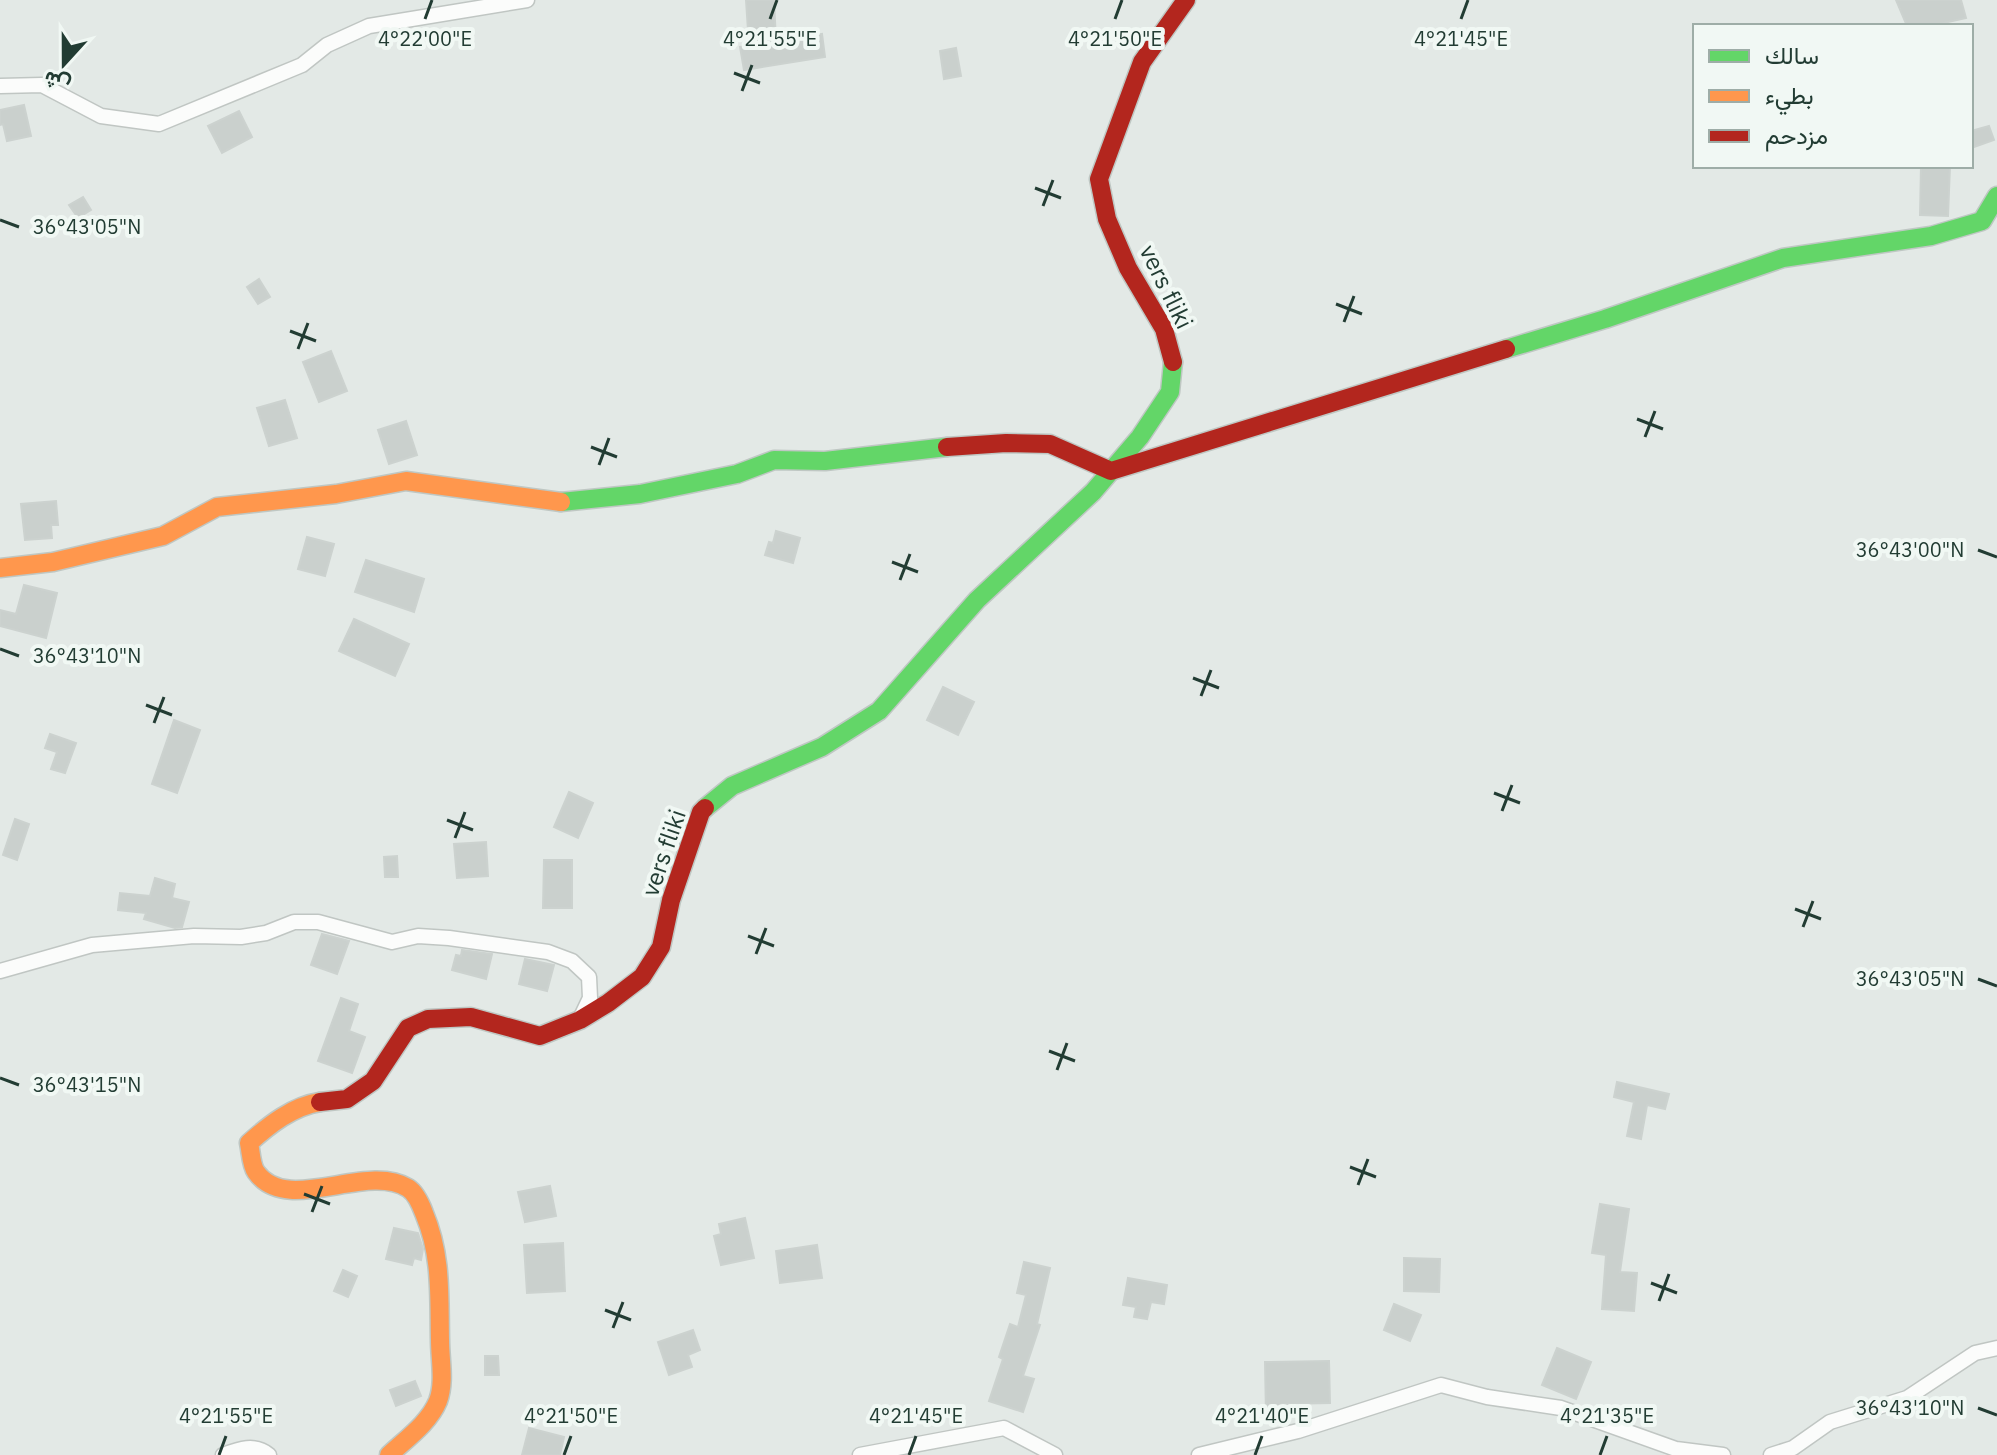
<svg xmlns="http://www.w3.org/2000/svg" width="1997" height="1455" font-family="'IBM Plex Sans',Vazirmatn,sans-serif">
<rect width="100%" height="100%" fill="#e3e9e6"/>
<!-- building -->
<g fill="#cad0cd" stroke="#ccd2cf" stroke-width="2">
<path d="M 746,0 L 774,0 L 776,41 L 822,34 L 825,57 L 744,70 L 740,47 L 749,46 Z"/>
<path d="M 1896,0 L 1961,0 L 1966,18 L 1930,26 L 1907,26 Z"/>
<path d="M 956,48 L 961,76 L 944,79 L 940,51 Z"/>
<path d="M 24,105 L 31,136 L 7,141 L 3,124 L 0,125 L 0,110 Z"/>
<path d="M 239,111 L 252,137 L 222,153 L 208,126 Z"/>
<path d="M 1989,126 L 1994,140 L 1971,148 L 1971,131 Z"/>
<path d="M 1921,166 L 1950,166 L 1948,216 L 1920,215 Z"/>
<path d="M 83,197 L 91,210 L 78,218 L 69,205 Z"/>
<path d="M 259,279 L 270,297 L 258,304 L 247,287 Z"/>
<path d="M 331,351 L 347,391 L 319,402 L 303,362 Z"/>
<path d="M 285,400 L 297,438 L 269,446 L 257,408 Z"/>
<path d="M 406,421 L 417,455 L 389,464 L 378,430 Z"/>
<path d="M 56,501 L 58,525 L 51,525 L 52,538 L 25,540 L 21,504 Z"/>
<path d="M 776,531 L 800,538 L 793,563 L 765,555 L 769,542 L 773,543 Z"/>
<path d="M 307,537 L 334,544 L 325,576 L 298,569 Z"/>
<path d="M 366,560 L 424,579 L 414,612 L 355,592 Z"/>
<path d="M 24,585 L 57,593 L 46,638 L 0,626 L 0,610 L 16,614 Z"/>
<path d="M 354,619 L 409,644 L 395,676 L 339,651 Z"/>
<path d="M 943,687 L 974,702 L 958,735 L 927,720 Z"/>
<path d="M 174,720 L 200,730 L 177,793 L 152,784 Z"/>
<path d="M 50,734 L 76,743 L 65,773 L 51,769 L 57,752 L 45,748 Z"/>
<path d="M 569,792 L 593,803 L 578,838 L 554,827 Z"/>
<path d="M 15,819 L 29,824 L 17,860 L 3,855 Z"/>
<path d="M 486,842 L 488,876 L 457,878 L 454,844 Z"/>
<path d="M 397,856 L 398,877 L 385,877 L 384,857 Z"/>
<path d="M 544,860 L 572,860 L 572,908 L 543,908 Z"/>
<path d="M 155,878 L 175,884 L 172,898 L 189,902 L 182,927 L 175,928 L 144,919 L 146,913 L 118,910 L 120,893 L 150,896 Z"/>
<path d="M 322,934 L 349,941 L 337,974 L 311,965 Z"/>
<path d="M 462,950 L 492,954 L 486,979 L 452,970 L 456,955 L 461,956 Z"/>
<path d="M 525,959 L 554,965 L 547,991 L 519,984 Z"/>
<path d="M 341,998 L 358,1004 L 349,1031 L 365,1037 L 352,1073 L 318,1061 Z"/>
<path d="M 1617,1082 L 1669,1094 L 1665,1109 L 1647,1105 L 1641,1139 L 1627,1136 L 1634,1102 L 1614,1097 Z"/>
<path d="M 550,1186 L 556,1216 L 525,1222 L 518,1192 Z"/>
<path d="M 1600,1204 L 1629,1209 L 1620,1272 L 1637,1273 L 1634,1311 L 1602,1309 L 1606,1255 L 1592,1253 Z"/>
<path d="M 745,1218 L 754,1258 L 721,1265 L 714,1236 L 721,1234 L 719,1224 Z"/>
<path d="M 394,1228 L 418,1233 L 423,1249 L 421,1260 L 414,1258 L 412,1265 L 386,1259 Z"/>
<path d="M 563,1243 L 565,1291 L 527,1293 L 524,1245 Z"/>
<path d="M 817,1245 L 822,1278 L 780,1283 L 776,1251 Z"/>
<path d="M 1404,1258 L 1440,1259 L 1439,1292 L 1404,1291 Z"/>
<path d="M 1024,1262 L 1050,1268 L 1037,1324 L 1040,1325 L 1023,1376 L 1034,1379 L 1023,1412 L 989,1401 L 1003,1359 L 999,1357 L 1010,1324 L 1018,1327 L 1026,1295 L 1017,1293 Z"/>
<path d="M 343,1270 L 357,1276 L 348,1297 L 334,1291 Z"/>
<path d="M 1128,1278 L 1167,1285 L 1164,1304 L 1151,1302 L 1147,1319 L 1134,1317 L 1136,1307 L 1123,1305 Z"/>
<path d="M 1394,1304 L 1421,1315 L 1410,1341 L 1384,1330 Z"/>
<path d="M 693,1330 L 700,1350 L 688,1355 L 692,1367 L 669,1375 L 658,1342 Z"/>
<path d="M 1557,1348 L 1591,1362 L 1576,1399 L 1542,1385 Z"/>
<path d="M 485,1356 L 498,1356 L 499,1375 L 485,1375 Z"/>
<path d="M 1329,1361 L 1330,1403 L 1282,1404 L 1283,1415 L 1266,1415 L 1265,1362 Z"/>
<path d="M 415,1381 L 421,1396 L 396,1406 L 390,1390 Z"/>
<path d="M 529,1428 L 564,1437 L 560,1455 L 522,1455 Z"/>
</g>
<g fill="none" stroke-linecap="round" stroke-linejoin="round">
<!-- street casing -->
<g stroke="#c0c6c3" stroke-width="17">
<g id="street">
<path d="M 0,86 L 42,85 L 101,116 L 159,124 L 302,65 L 327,45 L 369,26 L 527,0"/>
<path d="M 0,971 L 92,945 L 194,936 L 241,937 L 266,933 L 294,922 L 318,922 L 392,942 L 418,936 L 449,938 L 548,952 L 572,961 L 589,977 L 590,998 L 580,1019"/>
<path d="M 223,1455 C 239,1449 255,1443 269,1455"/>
<path d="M 860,1455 L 1004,1428 L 1055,1455"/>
<path d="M 1199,1455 L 1298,1431 L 1441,1385 L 1487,1397 L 1561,1408 L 1676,1449 L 1723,1455"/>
<path d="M 1771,1455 L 1793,1448 L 1830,1422 L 1907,1398 L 1975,1353 L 1997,1348"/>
</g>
</g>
<!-- fast casing -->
<g stroke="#bfc7c3" stroke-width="21">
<g id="fast">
<path d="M 1506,349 L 1605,319 L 1783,258 L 1931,236 L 1982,221 L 1997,196"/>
<path d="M 561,502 L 640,494 L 737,474 L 774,460 L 825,461 L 947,447"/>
<path d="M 705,808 L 732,786 L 822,747 L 879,711 L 977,600 L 1093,492 L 1140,437 L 1170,392 L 1173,362"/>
</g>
</g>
<!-- slow casing -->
<g stroke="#bfc7c3" stroke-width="21">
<g id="slow">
<path d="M 0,568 L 53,562 L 163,536 L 217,507 L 336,494 L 406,481 L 561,502"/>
<path d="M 320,1102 C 293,1106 269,1125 249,1143 C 251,1152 251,1165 256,1172 C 287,1216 366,1162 408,1188 C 416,1193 421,1205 424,1213 C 442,1256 439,1295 440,1340 C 440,1360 445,1382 438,1401 C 429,1423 406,1439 389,1455"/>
</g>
</g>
<!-- jam casing -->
<g stroke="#bfc7c3" stroke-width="21">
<g id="jam">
<path d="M 1173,362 L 1164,329 L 1128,268 L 1107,219 L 1099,179 L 1142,62 L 1186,0"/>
<path d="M 947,447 L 1006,443 L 1050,444 L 1111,471 L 1506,349"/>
<path d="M 320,1102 L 347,1099 L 373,1081 L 408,1028 L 428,1019 L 471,1017 L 540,1036 L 580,1020 L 608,1003 L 642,977 L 661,947 L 671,900 L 701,812 L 705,808"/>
</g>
</g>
<!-- street -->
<use href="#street" stroke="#fbfcfb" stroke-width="14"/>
<!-- fast -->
<use href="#fast" stroke="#63d668" stroke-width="18"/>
<!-- slow -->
<use href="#slow" stroke="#ff974d" stroke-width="18"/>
<!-- jam -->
<use href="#jam" stroke="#b3261e" stroke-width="18"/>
</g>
<!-- ticks -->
<path fill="none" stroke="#223c33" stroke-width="3" d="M 425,19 L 432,0M 770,19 L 777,0M 1115,19 L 1122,0M 1461,19 L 1468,0M 734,73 L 760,83M 742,91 L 752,65M 1035,188 L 1061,198M 1043,206 L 1053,180M 0,220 L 19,227M 1336,304 L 1362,314M 1344,322 L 1354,296M 290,331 L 316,341M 298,349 L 308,323M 1637,419 L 1663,429M 1645,437 L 1655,411M 591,447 L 617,457M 599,465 L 609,438M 1978,550 L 1997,557M 892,562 L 918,572M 900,580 L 910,554M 0,649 L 19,656M 1193,678 L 1219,688M 1201,696 L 1211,670M 146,705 L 172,715M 154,723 L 164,697M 1494,793 L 1520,803M 1502,811 L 1512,785M 447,820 L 473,830M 455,838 L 465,812M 1795,909 L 1821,919M 1803,927 L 1813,901M 748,936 L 774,946M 756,954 L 766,928M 1978,979 L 1997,986M 1049,1051 L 1075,1061M 1057,1070 L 1067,1043M 0,1078 L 19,1085M 1350,1167 L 1376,1177M 1358,1185 L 1368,1159M 304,1194 L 330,1204M 312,1212 L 322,1186M 1651,1283 L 1677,1293M 1659,1301 L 1669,1274M 605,1310 L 631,1320M 613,1328 L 623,1302M 1978,1408 L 1997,1415M 219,1455 L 226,1436M 564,1455 L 571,1436M 909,1455 L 916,1436M 1255,1455 L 1262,1436M 1600,1455 L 1607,1436"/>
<g text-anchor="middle" stroke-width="8" stroke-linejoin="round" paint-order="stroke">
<!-- street labels -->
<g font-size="24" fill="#223c33" stroke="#f1f8f4">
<text transform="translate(1166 287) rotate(64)" y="8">vers fliki</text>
<text transform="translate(664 853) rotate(-71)" y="8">vers fliki</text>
</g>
</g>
<g font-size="20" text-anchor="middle" fill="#223c33" stroke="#f1f8f4" stroke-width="8" stroke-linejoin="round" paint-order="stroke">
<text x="770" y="46">4°21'55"E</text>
<text x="1461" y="46">4°21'45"E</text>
<text x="425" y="46">4°22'00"E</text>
<text x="1115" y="46">4°21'50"E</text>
<text x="87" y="234">36°43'05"N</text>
<text x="1910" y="557">36°43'00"N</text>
<text x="87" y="663">36°43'10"N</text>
<text x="1910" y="986">36°43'05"N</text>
<text x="87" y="1092">36°43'15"N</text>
<text x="1910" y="1415">36°43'10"N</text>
<text x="226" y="1423">4°21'55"E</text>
<text x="571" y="1423">4°21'50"E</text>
<text x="916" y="1423">4°21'45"E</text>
<text x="1262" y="1423">4°21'40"E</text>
<text x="1607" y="1423">4°21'35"E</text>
</g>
<!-- legend -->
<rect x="1693" y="24" width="280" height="144" fill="#f1f8f4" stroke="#9eada7" stroke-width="2"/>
<rect x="1709" y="50" width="40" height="12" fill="#63d668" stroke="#9eada7" stroke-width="2"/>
<text x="1765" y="64" font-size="24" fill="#223c33">سالك</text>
<rect x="1709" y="90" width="40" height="12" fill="#ff974d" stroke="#9eada7" stroke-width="2"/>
<text x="1765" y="104" font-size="24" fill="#223c33">بطيء</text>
<rect x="1709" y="130" width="40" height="12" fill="#b3261e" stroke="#9eada7" stroke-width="2"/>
<text x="1765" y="144" font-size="24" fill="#223c33">مزدحم</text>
<!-- north arrow -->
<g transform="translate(64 64) rotate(201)" stroke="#f1f8f4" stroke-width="6" paint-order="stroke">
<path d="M0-6L14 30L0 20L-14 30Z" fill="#223c33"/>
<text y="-12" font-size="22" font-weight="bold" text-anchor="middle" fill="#223c33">ش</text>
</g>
</svg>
